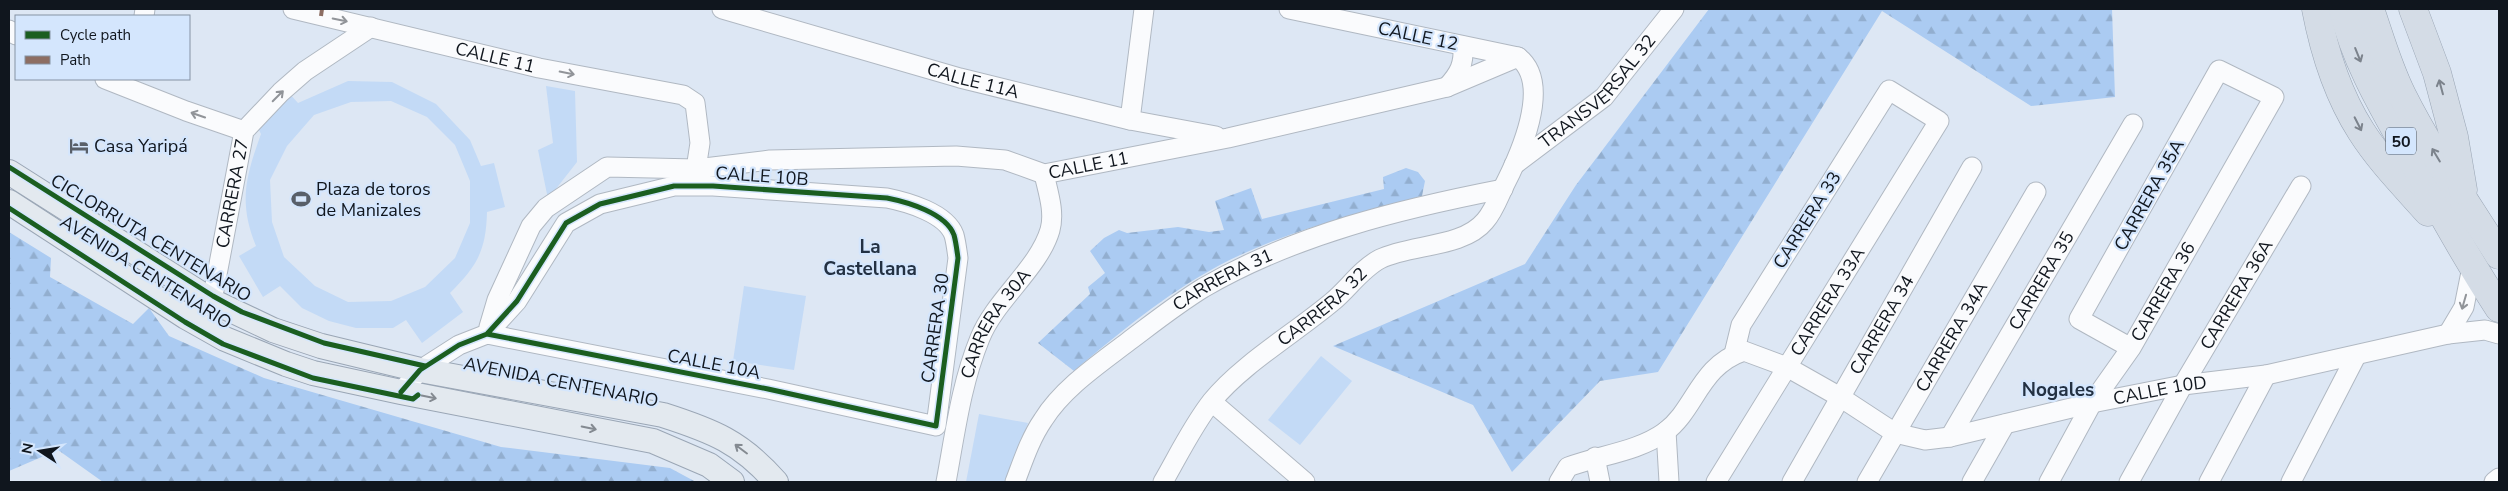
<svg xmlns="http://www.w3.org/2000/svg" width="2508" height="491" font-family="'Nunito Sans',sans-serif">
<defs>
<pattern id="forest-firs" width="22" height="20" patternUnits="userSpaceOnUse" patternTransform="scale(1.25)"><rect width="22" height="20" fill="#abcbf2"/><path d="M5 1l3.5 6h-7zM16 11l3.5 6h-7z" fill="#92aecf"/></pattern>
</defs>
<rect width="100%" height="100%" fill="#dde7f4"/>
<!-- green -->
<g fill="#c3daf6" fill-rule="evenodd">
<path d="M 348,81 L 392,82 L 436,104 L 470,140 L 481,166 L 494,163 L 505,207 L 487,212 C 486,251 477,266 450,293 L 463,312 L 422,343 L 406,320 L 393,328 L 356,328 L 329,321 L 302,308 L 280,286 L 263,297 L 239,256 L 256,246 C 238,202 246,176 261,134 L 256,124 L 288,92 L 298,103 ZM 391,101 L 427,117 L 455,145 L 470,181 L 470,223 L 455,258 L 425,287 L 391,301 L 348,302 L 315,286 L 284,257 L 272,222 L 270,180 L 287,146 L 314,115 L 351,102 Z"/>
<path d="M 546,86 L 575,91 L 577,162 L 548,199 L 538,150 L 553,143 Z"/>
<path d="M 744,286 L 806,296 L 794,370 L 733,361 Z"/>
<path d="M 1321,356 L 1352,381 L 1300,445 L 1268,420 Z"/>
<path d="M 979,414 L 1028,423 L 1005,482 L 966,482 Z"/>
</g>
<!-- forest -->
<g fill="url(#forest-firs)">
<path d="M 1709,9 L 2112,9 L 2115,97 L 2031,106 L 1882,11 L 1658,372 L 1600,381 L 1512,472 L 1473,405 L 1333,346 L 1525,264 L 1576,185 Z"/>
<path d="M 1406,168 L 1418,172 L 1425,181 L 1422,196 C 1353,215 1282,232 1218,266 C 1166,294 1119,333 1074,371 L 1038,343 L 1090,294 L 1088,287 L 1105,273 L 1090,251 L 1104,238 L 1119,230 L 1127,233 L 1178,227 L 1209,232 L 1224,230 L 1215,201 L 1251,188 L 1262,219 L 1384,189 L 1383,177 Z"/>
<path d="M 9,232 L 51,258 L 50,277 L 133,324 L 149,308 L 169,336 L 264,378 L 501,447 L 670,468 L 696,482 L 103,482 L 58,450 L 9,471 Z"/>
</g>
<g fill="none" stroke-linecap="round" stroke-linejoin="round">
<!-- minor casing -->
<g stroke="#b0b8c2" stroke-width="21">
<g id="minor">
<path id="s1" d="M 293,9 L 539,68 L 683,95 L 695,103 L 700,143 L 696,169"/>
<path id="s2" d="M 722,9 L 960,78 L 1130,120 L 1216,136"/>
<path d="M 144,16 L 145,9"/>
<path d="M 9,30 L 16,35"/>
<path d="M 105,79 L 186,111 L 244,131"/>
<path d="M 1447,87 C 1460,73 1464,64 1463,46"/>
<path d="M 1130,120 L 1144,9"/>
<path id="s3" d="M 1514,165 L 1604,97 L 1674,9"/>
<path id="s4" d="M 186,317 L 212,301 L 244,131 L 281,92 L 305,71 L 371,27"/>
<path id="s5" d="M 489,327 L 497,300 L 531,226 L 546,208 L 607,167 L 696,169 L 770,160 L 956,156 L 1005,160 L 1044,174 L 1228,138 L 1447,87 L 1518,57"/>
<path d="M 2448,334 L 2464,307 L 2472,267"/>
<path d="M 401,392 L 420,370 L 459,345 L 487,334 L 517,301 L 566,223 L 600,204 L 674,186 L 713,186 L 887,198 C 907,202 946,213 954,235 C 956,242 957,251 958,258 L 936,426 L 768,389 L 487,334"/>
<path d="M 1212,402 L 1305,482"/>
<path d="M 1666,431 L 1669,482"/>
<path id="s6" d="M 1950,437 L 2133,124"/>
<path d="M 1595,457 L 1600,482"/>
<path id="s7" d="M 946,482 C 955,434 961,384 980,338 C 995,300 1039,268 1050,230 C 1055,212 1048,192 1044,174"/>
<path id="s8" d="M 1015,482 C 1023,461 1030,439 1043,420 C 1063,388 1099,364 1129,341 C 1153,323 1177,304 1203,288 C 1294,235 1400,209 1503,189"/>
<path id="s9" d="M 1163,482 C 1178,456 1193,425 1212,401 C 1241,365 1295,333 1332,302 C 1348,289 1361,269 1380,259 C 1410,244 1463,248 1485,221 C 1493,212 1498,199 1503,188 C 1519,157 1553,84 1518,57 L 1289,9"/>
<path id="s10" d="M 1559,482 L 1568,467 C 1600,455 1637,452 1665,432 C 1696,409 1699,366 1744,351 L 1787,367 L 1840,397 L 1895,433 L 1925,440 L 1950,437 L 2092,403 L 2183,385 L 2266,375 L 2448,334 L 2485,330 L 2499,334"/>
<path id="s11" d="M 1716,482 L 1939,121 L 1889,90 L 1741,325 L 1734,354"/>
<path id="s12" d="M 1792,482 L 1972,167"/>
<path id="s13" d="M 1867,482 L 2036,192"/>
<path d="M 1972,482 L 2005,424"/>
<path id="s14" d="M 2049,482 L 2092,403 L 2131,348 L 2274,97 L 2219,70 L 2079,319 L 2131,348"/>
<path id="s15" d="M 2129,482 L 2183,385 L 2301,186"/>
<path d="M 2209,482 L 2266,375"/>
<path d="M 2291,482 L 2356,356"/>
<path d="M 2494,482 L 2499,478"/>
</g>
</g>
<!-- major casing -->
<g stroke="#9aa6b5" stroke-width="26">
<g id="major">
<path d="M 9,172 L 212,301 L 273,330 L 321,346 L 420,370 L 663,415 C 713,431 741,442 776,482"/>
<path d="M 9,202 L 186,317 L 225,339 L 286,364 L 313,373 L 401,392 L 653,441 L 709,465 L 732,482"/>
</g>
</g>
<!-- highway casing -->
<g stroke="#9aa6b5" stroke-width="29">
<g id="highway">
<path d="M 2316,9 C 2324,51 2338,95 2361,131 C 2380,161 2405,186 2428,212"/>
<path d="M 2343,9 C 2356,63 2384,109 2411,157 C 2439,209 2467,259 2499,308"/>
<path d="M 2370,9 C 2380,38 2388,67 2402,95 C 2430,151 2466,202 2499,255"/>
<path d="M 2413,9 L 2437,73 L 2454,137 L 2463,190"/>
</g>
</g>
<!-- minor -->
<use href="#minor" stroke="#fafbfd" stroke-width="19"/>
<!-- major -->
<use href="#major" stroke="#e3e9ef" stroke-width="24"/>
<!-- highway -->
<use href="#highway" stroke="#d4dce6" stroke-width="28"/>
<!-- quiet -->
<path stroke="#8d6e63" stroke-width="4" stroke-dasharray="8 4" stroke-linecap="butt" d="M 321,16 L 322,9"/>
<!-- cycleway casing -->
<g stroke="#d4e6fd" stroke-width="8">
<g id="cycleway">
<path d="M 9,167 L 213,296 L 242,312 L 324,343 L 425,366"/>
<path d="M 9,208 L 185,322 L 223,344 L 313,378 L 413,399 L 418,395"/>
<path d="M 401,392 L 420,370 L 459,345 L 487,334 L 517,301 L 566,223 L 600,204 L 674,186 L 713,186 L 887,198 C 907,202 946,213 954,235 C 956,242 957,251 958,258 L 936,426 L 768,389 L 487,334"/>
</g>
</g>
<!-- cycleway -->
<use href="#cycleway" stroke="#1b5e20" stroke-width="5"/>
</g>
<!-- one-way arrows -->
<defs><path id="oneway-shaft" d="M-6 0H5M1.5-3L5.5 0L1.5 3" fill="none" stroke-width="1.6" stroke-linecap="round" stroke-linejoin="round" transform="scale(1.25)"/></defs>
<g stroke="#919499">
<use href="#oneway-shaft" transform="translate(340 20) rotate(12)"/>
<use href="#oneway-shaft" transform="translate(567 73) rotate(11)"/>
<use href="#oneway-shaft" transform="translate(278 96) rotate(-45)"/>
<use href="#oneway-shaft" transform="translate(198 115) rotate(-161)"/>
<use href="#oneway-shaft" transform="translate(2464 302) rotate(106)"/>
</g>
<g stroke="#7c838c">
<use href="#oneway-shaft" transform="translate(2358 55) rotate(68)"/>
<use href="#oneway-shaft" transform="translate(2441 87) rotate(-105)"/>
<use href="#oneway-shaft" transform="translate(2358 124) rotate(63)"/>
<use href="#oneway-shaft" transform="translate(2436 155) rotate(-121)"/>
</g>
<g stroke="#848a91">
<use href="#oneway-shaft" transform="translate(429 397) rotate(11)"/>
<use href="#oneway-shaft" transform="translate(589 428) rotate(12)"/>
<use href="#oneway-shaft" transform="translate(741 449) rotate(-143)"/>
</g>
<!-- icons -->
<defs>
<g id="hotel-bare" transform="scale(1.5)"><path d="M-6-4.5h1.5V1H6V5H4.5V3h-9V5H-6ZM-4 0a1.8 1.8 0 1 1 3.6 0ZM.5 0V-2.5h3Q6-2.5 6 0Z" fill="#585f69" stroke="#d4e6fd" stroke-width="2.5" paint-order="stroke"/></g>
<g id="stadium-bare" transform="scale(1.5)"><path d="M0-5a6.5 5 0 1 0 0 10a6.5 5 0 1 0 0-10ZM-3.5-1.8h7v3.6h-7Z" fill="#585f69" stroke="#d4e6fd" stroke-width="2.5" paint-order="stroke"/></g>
</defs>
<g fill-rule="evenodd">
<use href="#hotel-bare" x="79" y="146"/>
<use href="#stadium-bare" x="301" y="199"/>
</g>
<g text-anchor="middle" stroke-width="4.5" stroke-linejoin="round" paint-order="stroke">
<!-- shield labels -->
<rect fill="#d4e6fd" stroke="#4b5461" stroke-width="1" x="2386" y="127.5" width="30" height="27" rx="4"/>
<g font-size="16" font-weight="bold" fill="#10161e">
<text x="2401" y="147">50</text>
</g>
<!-- street labels -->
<g font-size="18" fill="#10161e" stroke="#d4e6fd">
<text transform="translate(1418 36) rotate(12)" y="6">CALLE 12</text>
<text dy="6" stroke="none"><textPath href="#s1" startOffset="208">CALLE 11</textPath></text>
<text dy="6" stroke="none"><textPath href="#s2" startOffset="261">CALLE 11A</textPath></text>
<text dy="6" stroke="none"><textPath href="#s3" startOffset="112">TRANSVERSAL 32</textPath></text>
<text dy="6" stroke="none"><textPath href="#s5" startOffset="692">CALLE 11</textPath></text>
<text transform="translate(762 176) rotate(4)" y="6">CALLE 10B</text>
<text dy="6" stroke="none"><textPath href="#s4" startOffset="140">CARRERA 27</textPath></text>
<text transform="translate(2149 195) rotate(-61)" y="6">CARRERA 35A</text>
<text transform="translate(1807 220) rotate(-58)" y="6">CARRERA 33</text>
<text transform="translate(151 238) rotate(31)" y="6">CICLORRUTA CENTENARIO</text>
<text transform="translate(146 272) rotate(32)" y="6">AVENIDA CENTENARIO</text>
<text dy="6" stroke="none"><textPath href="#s6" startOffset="181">CARRERA 35</textPath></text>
<text dy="6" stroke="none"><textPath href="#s8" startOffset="298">CARRERA 31</textPath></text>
<text dy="6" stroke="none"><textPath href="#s14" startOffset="222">CARRERA 36</textPath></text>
<text dy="6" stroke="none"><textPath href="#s15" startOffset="216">CARRERA 36A</textPath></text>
<text dy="6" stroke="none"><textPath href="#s11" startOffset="212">CARRERA 33A</textPath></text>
<text dy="6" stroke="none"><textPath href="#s9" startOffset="240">CARRERA 32</textPath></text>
<text dy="6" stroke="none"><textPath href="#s12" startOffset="181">CARRERA 34</textPath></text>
<text dy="6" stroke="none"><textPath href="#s7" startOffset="168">CARRERA 30A</textPath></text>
<text transform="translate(935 328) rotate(-82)" y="6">CARRERA 30</text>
<text dy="6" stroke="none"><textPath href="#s13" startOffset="168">CARRERA 34A</textPath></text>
<text transform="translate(714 364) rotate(11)" y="6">CALLE 10A</text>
<text transform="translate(561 382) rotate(11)" y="6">AVENIDA CENTENARIO</text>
<text dy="6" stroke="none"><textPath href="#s10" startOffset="680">CALLE 10D</textPath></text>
</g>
<!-- poi labels -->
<g font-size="18" fill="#10161e" stroke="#d4e6fd" text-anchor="start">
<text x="94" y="152">Casa Yaripá</text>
<text x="316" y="195">Plaza de toros<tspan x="316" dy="21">de Manizales</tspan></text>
</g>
<!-- neighbourhood labels -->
<g font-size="19" font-weight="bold" fill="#233143" stroke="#d4e6fd">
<text x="870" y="253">La<tspan x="870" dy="22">Castellana</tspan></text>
<text x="2058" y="396">Nogales</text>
</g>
</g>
<!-- border -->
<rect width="2508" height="491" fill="none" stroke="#10161e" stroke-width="20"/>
<!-- legend -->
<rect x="15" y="15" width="175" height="65" fill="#d4e6fd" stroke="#8693a4"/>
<rect x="25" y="31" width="25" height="8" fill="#1b5e20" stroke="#8693a4"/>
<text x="60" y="40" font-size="15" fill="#10161e">Cycle path</text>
<rect x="25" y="56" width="25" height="8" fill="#8d6e63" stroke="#8693a4"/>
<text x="60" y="65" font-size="15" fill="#10161e">Path</text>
<!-- north arrow -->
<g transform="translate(40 451) rotate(282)" stroke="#d4e6fd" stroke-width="4" paint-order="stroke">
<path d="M0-4L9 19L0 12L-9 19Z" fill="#10161e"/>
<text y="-8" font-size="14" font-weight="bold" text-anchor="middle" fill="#10161e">N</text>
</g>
</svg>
